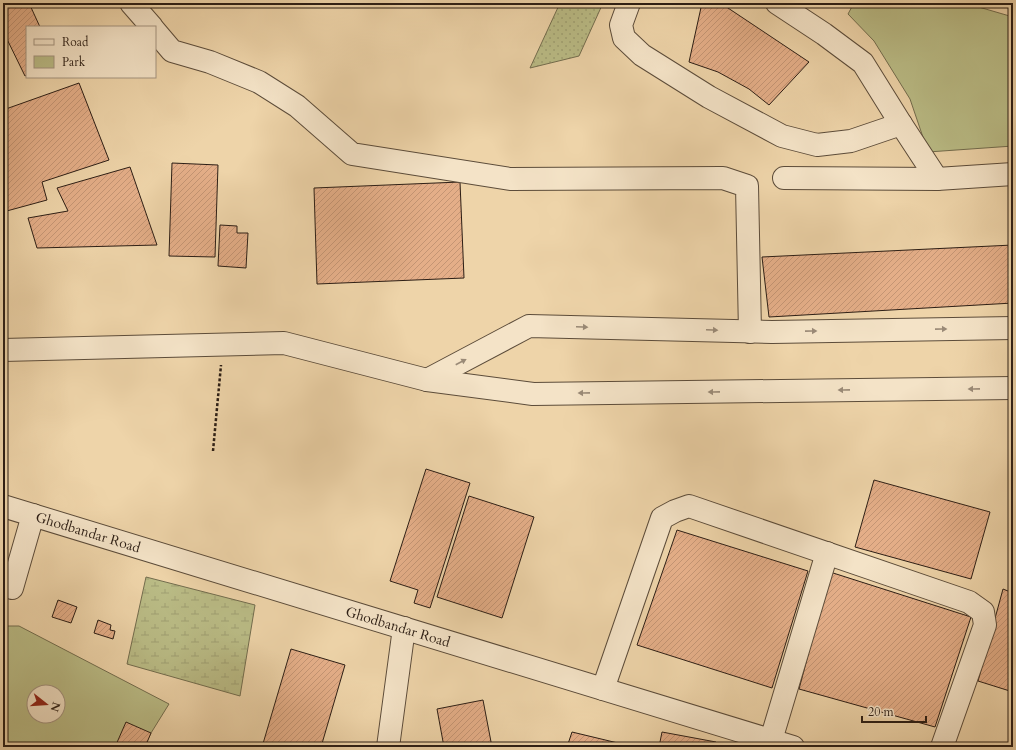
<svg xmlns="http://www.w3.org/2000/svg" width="1016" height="750" font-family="Cardo,serif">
<defs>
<pattern id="grass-dots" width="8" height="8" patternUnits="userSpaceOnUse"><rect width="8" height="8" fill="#babc86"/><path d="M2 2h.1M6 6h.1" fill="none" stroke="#a0a173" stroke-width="1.8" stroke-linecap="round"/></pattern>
<pattern id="wetland-marsh" width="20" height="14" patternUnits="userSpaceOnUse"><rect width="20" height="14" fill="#babc86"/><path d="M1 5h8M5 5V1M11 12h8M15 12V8" fill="none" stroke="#a0a173"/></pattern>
<pattern id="building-hatch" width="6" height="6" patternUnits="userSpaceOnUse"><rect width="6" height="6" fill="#e4ae88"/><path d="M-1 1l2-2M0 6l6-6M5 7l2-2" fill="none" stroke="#c49574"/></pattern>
</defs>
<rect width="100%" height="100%" fill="#eed4a9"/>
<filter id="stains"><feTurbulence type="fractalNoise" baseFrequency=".005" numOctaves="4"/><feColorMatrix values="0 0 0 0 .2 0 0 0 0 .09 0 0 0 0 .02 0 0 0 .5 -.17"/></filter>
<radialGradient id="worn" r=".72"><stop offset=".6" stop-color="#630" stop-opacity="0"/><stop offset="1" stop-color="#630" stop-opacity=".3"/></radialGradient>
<!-- grass -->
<path fill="url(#grass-dots)" stroke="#736d4e" d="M 560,3 L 603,3 L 579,56 L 530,68 Z"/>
<!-- wetland -->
<path fill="url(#wetland-marsh)" stroke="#736d4e" d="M 146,577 L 255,605 L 240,696 L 127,664 Z"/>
<!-- green -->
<g fill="#babc86" stroke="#736d4e" fill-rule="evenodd">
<path d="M 854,3 L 965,3 L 1013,17 L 1013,146 L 928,152 L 910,99 L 874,41 L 848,14 Z"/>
<path d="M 3,626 L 19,626 L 169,704 L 151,733 L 144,747 L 3,747 ZM 34,692 L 58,692 L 58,716 L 34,716 Z"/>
</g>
<!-- building -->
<g fill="url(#building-hatch)" stroke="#2c1e15">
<path d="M 3,3 L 29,3 L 40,27 L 27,27 L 27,75 L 25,76 L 3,31 Z"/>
<path d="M 702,3 L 719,3 L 722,4 L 809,62 L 769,105 L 749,89 L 718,72 L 689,62 Z"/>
<path d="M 79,83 L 109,160 L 42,182 L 47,200 L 3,212 L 3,110 Z"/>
<path d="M 172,163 L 218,165 L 215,257 L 169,256 Z"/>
<path d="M 130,167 L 157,245 L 37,248 L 28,218 L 68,211 L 57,188 Z"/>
<path d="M 460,182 L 464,278 L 317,284 L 314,188 Z"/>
<path d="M 220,225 L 237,226 L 237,233 L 248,233 L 246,268 L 218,266 Z"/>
<path d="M 1013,245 L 1013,303 L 769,317 L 762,257 Z"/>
<path d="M 426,469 L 470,483 L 430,608 L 414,603 L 418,590 L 390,581 Z"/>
<path d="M 874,480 L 990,512 L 971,579 L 855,547 Z"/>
<path d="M 469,496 L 534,517 L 502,618 L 437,597 Z"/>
<path d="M 677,530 L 808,571 L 772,688 L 637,645 Z"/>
<path d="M 830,572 L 971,617 L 935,727 L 799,689 Z"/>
<path d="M 1003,589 L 1013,593 L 1013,692 L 978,681 Z"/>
<path d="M 58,600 L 77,607 L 71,623 L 52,617 Z"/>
<path d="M 98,620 L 111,625 L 110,630 L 115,631 L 113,639 L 94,633 Z"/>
<path d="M 291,649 L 345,665 L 321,747 L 262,747 Z"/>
<path d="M 483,700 L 492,747 L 444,747 L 437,709 Z"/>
<path d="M 126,722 L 151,733 L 145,747 L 115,747 Z"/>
<path d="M 572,732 L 622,744 L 621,747 L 567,747 Z"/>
<path d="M 662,732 L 716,742 L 715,747 L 659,747 Z"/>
</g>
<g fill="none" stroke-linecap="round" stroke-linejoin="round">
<!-- minor casing -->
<g stroke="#5c4c3a" stroke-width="24">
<g id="minor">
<path d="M 131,3 L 152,27"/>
<path d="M 629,3 L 621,25 L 624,38 L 642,55 L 709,97 L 782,136 L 817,145 L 851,141 L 901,124"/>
<path d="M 777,3 L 824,34 L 863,63 L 901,124 L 937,179"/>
<path d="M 155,31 L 172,51 L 210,62 L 259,82 L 297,106 L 352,154 L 510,179 L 723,178 L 747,186 L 750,332"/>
<path d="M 784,178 L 937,179 L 1013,174"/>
<path d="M 3,350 L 284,343 L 427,380 L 533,394 L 1013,388"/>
<path d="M 427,380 L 529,326 L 772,332 L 1013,328"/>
<path id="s1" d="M 3,506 L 793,747"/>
<path d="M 12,588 L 33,515"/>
<path d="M 603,689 L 662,518 L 675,511 L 689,506 L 969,602 L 983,612 L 985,625 L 942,747"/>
<path d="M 771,740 L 827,553"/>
<path d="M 388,747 L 404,628"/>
</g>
</g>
<!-- path -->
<path stroke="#2c1e15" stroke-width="2.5" stroke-dasharray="3 2" stroke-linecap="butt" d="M 213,451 L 221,365"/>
<!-- minor -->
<use href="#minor" stroke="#f4e3c7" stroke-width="22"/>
</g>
<!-- one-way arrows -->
<defs><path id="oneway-solid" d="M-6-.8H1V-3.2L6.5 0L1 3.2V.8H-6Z"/></defs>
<g fill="#9a8a77">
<use href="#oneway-solid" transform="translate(582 327) rotate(2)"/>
<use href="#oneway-solid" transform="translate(941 329) rotate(-1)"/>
<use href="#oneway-solid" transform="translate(712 330) rotate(2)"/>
<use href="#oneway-solid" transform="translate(811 331) rotate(-1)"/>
<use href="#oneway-solid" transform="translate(461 362) rotate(-28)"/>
<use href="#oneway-solid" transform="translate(974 389) rotate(179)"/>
<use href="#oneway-solid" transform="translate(844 390) rotate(179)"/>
<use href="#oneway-solid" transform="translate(714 392) rotate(179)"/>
<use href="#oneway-solid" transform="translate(584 393) rotate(179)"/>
</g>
<g text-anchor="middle" stroke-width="3" stroke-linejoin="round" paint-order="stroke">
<!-- street labels -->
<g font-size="14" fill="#2c1e15" stroke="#f4e3c7">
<text dy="5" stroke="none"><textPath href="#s1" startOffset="89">Ghodbandar Road</textPath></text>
<text dy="5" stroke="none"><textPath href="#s1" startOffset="413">Ghodbandar Road</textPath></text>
</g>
</g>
<!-- margin -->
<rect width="1016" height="750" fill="none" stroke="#eed4a9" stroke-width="16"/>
<rect x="4" y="4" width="1008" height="742" fill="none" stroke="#2c1e15" stroke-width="2"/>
<rect x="8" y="8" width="1000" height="734" fill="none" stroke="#2c1e15"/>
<!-- legend -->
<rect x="26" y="26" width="130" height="52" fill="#f4e3c7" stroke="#a49480"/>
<rect x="34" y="39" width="20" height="6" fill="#f4e3c7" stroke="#a49480"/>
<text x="62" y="46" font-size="12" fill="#2c1e15">Road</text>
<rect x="34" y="56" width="20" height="12" fill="#babc86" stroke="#a49480"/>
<text x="62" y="66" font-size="12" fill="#2c1e15">Park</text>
<!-- north arrow -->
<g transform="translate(46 704) rotate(107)"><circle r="19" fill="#f4e3c7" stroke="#a49480"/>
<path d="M0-3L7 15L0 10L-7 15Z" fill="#8f2418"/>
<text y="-6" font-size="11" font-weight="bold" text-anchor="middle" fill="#2c1e15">N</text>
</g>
<!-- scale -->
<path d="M862 716v6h64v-6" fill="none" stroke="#2c1e15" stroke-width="2"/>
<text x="868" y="716" font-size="12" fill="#2c1e15" stroke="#f4e3c7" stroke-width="3" paint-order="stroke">20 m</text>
<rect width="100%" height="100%" filter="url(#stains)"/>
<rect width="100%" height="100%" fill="url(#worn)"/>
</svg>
